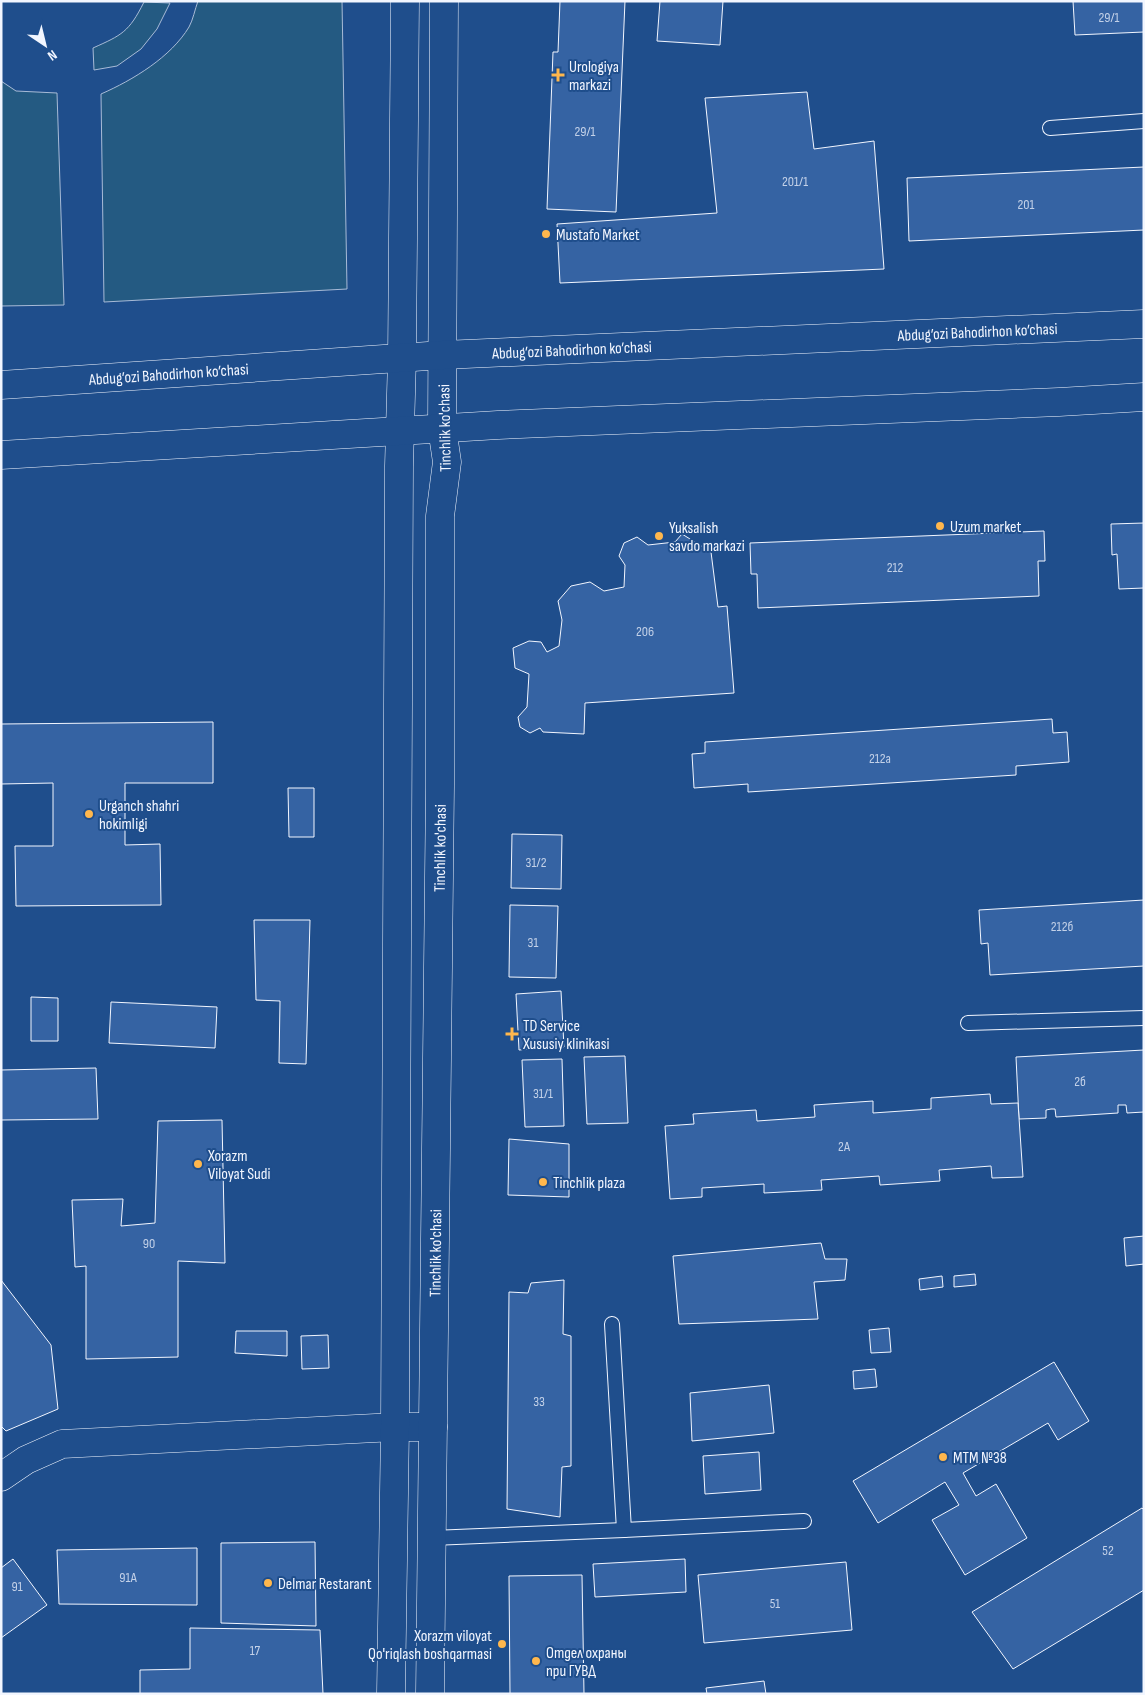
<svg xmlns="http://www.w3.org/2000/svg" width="1145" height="1695" font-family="'Sofia Sans Condensed',sans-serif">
<rect width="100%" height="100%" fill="#1f4e8c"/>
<!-- green -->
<g fill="#245a82" stroke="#a8bbd7">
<path d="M 198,1 L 342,1 L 347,289 L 104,302 L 101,94 C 133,80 171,57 189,27 C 193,20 195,9 198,1 Z"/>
<path d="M 144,2 L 170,3 L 157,29 L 141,49 L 117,66 L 94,70 L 93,48 C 122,35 129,32 144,2 Z"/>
<path d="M 1,81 L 16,91 L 57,93 L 64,305 L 1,306 Z"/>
</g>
<!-- building -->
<g fill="#3563a3" stroke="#f2f6ff">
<path d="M 560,1 L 625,1 L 616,212 L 547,209 L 553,52 L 558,52 Z"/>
<path d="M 660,1 L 723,1 L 720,45 L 657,41 Z"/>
<path d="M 1073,1 L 1144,1 L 1144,32 L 1075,35 Z"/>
<path d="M 807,92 L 814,149 L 874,141 L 884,269 L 560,283 L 557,224 L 717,213 L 705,98 Z"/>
<path d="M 1144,167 L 1144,230 L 909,241 L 907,178 Z"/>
<path d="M 1144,523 L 1144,588 L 1119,589 L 1117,554 L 1112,555 L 1111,524 Z"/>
<path d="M 1044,531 L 1045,561 L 1038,561 L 1039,596 L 758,608 L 757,574 L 751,574 L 750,543 Z"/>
<path d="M 682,534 L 711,552 L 718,607 L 727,606 L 734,693 L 585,703 L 584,734 L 543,732 L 540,728 L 530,733 L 520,727 L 518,717 L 527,707 L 529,674 L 515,668 L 513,648 L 529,641 L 541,642 L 547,652 L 559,646 L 562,620 L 558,601 L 571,586 L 590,582 L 604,591 L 624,587 L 625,565 L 619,556 L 624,543 L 637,537 L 648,545 L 675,542 Z"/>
<path d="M 1052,719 L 1053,733 L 1067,732 L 1069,762 L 1016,766 L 1016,775 L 748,792 L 748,784 L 694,788 L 692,754 L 705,753 L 705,742 Z"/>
<path d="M 213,722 L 213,783 L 125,783 L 125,845 L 160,844 L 161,905 L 16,906 L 15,846 L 53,846 L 53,783 L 1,784 L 1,724 Z"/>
<path d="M 288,788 L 314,788 L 314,837 L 289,837 Z"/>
<path d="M 512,834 L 562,835 L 561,889 L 511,888 Z"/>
<path d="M 1144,900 L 1144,966 L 990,975 L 988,943 L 981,944 L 979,910 Z"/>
<path d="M 510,905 L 558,906 L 556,978 L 509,977 Z"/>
<path d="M 254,920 L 310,920 L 306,1064 L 279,1063 L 280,1001 L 256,1000 Z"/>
<path d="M 561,991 L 564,1047 L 519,1050 L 516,994 Z"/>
<path d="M 31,997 L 58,998 L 58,1041 L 31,1041 Z"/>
<path d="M 111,1002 L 217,1007 L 215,1048 L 109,1043 Z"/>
<path d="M 1144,1050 L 1144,1112 L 1127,1113 L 1126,1105 L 1118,1105 L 1118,1113 L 1056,1117 L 1055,1109 L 1051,1109 L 1046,1110 L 1046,1118 L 1019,1119 L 1016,1057 Z"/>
<path d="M 625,1056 L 628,1123 L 587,1124 L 584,1057 Z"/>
<path d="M 562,1059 L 564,1126 L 525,1127 L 522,1060 Z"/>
<path d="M 96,1068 L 98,1119 L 1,1120 L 1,1070 Z"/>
<path d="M 990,1094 L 991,1104 L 1018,1103 L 1023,1177 L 992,1178 L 991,1166 L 939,1170 L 940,1181 L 880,1185 L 879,1176 L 821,1180 L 822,1190 L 764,1193 L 764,1184 L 702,1188 L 702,1197 L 670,1199 L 665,1126 L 694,1124 L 693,1114 L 756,1110 L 757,1121 L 815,1117 L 814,1105 L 873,1101 L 873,1113 L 931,1109 L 931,1098 Z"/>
<path d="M 222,1120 L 225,1263 L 178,1261 L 178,1357 L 86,1359 L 86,1266 L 75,1267 L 72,1200 L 123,1199 L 121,1226 L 155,1223 L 158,1121 Z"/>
<path d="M 509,1139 L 569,1144 L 569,1197 L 508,1195 Z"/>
<path d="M 1144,1236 L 1144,1264 L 1126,1266 L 1124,1238 Z"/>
<path d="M 821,1243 L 825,1259 L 847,1259 L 845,1280 L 814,1282 L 818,1319 L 679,1324 L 673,1256 Z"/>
<path d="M 975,1274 L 976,1285 L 954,1287 L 954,1276 Z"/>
<path d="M 942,1276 L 943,1287 L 920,1290 L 919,1279 Z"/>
<path d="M 1,1280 L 51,1345 L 58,1409 L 6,1431 L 1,1426 Z"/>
<path d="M 564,1280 L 563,1334 L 571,1336 L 571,1466 L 562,1467 L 560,1517 L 507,1509 L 509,1292 L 528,1293 L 531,1283 Z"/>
<path d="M 889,1328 L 891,1352 L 871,1353 L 869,1330 Z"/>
<path d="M 236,1331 L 287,1331 L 287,1356 L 235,1353 Z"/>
<path d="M 328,1335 L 329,1368 L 302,1369 L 301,1336 Z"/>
<path d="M 1054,1362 L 1089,1421 L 1058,1440 L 1048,1423 L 963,1473 L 976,1496 L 996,1484 L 1027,1538 L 965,1575 L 932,1520 L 959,1505 L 945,1482 L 878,1523 L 853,1481 Z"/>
<path d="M 875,1369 L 877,1387 L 854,1389 L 853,1371 Z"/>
<path d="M 769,1385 L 774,1433 L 692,1441 L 690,1393 Z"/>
<path d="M 759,1452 L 761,1490 L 705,1494 L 703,1456 Z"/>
<path d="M 1142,1508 L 1144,1510 L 1144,1590 L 1013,1669 L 972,1612 Z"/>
<path d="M 315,1542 L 316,1626 L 221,1623 L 221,1543 Z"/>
<path d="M 197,1548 L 197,1605 L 59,1604 L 57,1550 Z"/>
<path d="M 13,1559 L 47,1605 L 1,1638 L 1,1568 Z"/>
<path d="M 685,1559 L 686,1592 L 595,1597 L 593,1564 Z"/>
<path d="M 846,1562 L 852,1630 L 704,1643 L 698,1575 Z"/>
<path d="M 582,1575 L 584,1694 L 510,1694 L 509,1576 Z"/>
<path d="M 190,1628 L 320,1630 L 323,1694 L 140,1694 L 140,1670 L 190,1669 Z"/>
<path d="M 764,1681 L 766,1694 L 707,1694 L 706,1688 Z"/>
</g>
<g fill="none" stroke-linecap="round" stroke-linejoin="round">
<!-- lane casing -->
<g stroke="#f2f6ff" stroke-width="16">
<g id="lane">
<path d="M 1050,128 L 1144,121"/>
<path d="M 968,1023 L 1144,1018"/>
<path d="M 612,1324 L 624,1530"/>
<path d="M 432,1538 L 624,1530 L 804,1521"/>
</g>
</g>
<!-- street casing -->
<g stroke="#f2f6ff" stroke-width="29">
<path id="street" d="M 1,1477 L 26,1460 L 62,1444 L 395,1427 L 433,1427"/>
</g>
<!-- secondary casing -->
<g stroke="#f2f6ff" stroke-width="29">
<g id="secondary">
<path d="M 391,1694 L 395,1427 L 399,466 L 402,358 L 405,1"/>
<path id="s1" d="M 430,1694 L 440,786 L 440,516 L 447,462 L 442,428 L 444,1"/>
</g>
</g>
<!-- primary casing -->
<g stroke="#f2f6ff" stroke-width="29">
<g id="primary">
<path id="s2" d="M 1,385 L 443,355 L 1144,324"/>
<path d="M 1,455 L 498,425 L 1059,402 L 1144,397"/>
</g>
</g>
<!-- lane -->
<use href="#lane" stroke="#1f4e8c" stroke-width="14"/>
<!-- street -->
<use href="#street" stroke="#1f4e8c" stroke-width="28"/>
<!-- secondary -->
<use href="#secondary" stroke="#1f4e8c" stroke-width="28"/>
<!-- primary -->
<use href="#primary" stroke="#1f4e8c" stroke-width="28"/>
</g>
<!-- markers -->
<g fill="#ffb74d" stroke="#1f4e8c" stroke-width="2">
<path d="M555.5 67.5h5v5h5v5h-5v5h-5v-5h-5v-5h5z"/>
<circle cx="546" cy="234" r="5"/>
<circle cx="940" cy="526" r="5"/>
<circle cx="659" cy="536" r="5"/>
<circle cx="89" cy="814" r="5"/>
<path d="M509.5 1026.5h5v5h5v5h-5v5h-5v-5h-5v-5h5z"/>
<circle cx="198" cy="1164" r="5"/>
<circle cx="543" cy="1182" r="5"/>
<circle cx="943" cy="1457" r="5"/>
<circle cx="268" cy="1583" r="5"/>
<circle cx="502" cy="1644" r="5"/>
<circle cx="536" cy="1661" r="5"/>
</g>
<g text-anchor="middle" stroke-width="4" stroke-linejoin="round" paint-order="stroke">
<!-- number labels -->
<g font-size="14" fill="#c3d1e8">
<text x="1109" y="22">29/1</text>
<text x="585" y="136">29/1</text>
<text x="795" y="186">201/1</text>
<text x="1026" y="209">201</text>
<text x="895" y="572">212</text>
<text x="645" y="636">206</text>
<text x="880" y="763">212а</text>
<text x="536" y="867">31/2</text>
<text x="1062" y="931">212б</text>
<text x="533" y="947">31</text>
<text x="1080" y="1086">2б</text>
<text x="543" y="1098">31/1</text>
<text x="844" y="1151">2А</text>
<text x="149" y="1248">90</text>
<text x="539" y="1406">33</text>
<text x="1108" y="1555">52</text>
<text x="128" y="1582">91A</text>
<text x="17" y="1591">91</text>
<text x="775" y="1608">51</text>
<text x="255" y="1655">17</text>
</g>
<!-- poi labels -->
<g font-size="16" fill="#f2f6ff" stroke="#1f4e8c" text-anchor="start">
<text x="569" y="72">Urologiya<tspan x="569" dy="18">markazi</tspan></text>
<text x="556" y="240">Mustafo Market</text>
<text x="950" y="532">Uzum market</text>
<text x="669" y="533">Yuksalish<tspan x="669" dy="18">savdo markazi</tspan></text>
<text x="99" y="811">Urganch shahri<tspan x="99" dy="18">hokimligi</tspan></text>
<text x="523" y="1031">TD Service<tspan x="523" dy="18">Xususiy klinikasi</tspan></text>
<text x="208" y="1161">Xorazm<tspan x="208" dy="18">Viloyat Sudi</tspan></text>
<text x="553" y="1188">Tinchlik plaza</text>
<text x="953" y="1463">МТМ №38</text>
<text x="278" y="1589">Delmar Restarant</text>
<text x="492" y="1641" text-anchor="end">Xorazm viloyat<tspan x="492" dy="18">Qo'riqlash boshqarmasi</tspan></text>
<text x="546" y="1658">Отдел охраны<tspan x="546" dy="18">при ГУВД</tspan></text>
</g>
<!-- street labels -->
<g font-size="16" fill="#f2f6ff" stroke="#1f4e8c">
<text dy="6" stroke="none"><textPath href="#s2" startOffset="978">Abdug’ozi Bahodirhon ko’chasi</textPath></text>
<text dy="6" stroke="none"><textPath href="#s2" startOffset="572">Abdug’ozi Bahodirhon ko’chasi</textPath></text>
<text dy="6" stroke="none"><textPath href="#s2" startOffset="168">Abdug’ozi Bahodirhon ko’chasi</textPath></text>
<text transform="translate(444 428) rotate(-91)" y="6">Tinchlik ko'chasi</text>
<text dy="6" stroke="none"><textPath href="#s1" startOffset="846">Tinchlik ko'chasi</textPath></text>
<text dy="6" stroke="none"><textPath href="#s1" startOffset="441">Tinchlik ko'chasi</textPath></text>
</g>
</g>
<!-- border -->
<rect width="1145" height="1695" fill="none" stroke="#f2f6ff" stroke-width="5"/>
<!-- north arrow -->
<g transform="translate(45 45) rotate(145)" stroke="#1f4e8c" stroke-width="4" paint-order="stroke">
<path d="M0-4L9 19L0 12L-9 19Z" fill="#f2f6ff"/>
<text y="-8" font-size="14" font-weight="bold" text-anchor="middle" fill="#f2f6ff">N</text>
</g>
</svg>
